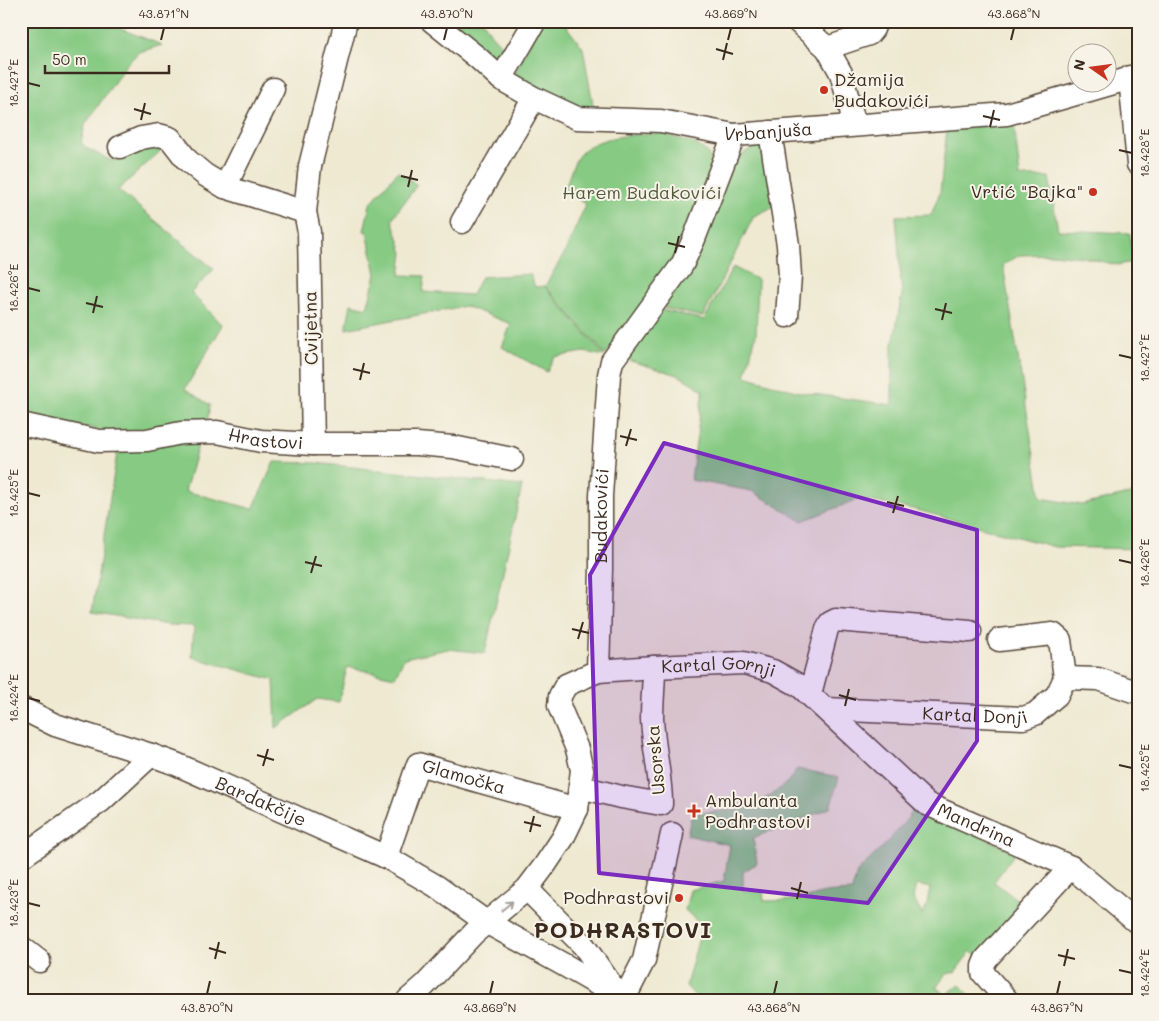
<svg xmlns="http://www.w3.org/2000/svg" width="1159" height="1021" font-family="Mali,sans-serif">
<rect width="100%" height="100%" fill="#f7f3e8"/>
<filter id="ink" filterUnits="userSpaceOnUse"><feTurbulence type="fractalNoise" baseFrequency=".02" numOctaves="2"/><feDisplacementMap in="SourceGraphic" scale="10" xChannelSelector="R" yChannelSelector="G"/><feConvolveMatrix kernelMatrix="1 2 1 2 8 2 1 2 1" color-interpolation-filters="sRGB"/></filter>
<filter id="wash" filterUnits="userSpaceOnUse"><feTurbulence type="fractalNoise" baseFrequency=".0096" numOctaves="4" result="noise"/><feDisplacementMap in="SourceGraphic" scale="20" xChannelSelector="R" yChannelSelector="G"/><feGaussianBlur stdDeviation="1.12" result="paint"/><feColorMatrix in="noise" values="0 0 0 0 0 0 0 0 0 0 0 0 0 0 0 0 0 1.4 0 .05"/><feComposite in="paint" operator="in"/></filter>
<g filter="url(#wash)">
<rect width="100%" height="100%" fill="#efe9d1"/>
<!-- green -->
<g fill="#86ca83" stroke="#607a50" fill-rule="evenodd">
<path d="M 33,21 L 86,21 L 121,29 L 162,45 L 139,52 L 126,65 L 85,125 L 81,142 L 86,148 L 110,160 L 121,160 L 152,146 L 168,144 L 118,190 L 214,269 L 191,293 L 223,325 L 185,389 L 210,405 L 207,423 L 125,434 L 21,416 L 21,30 Z"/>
<path d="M 438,21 L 483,21 L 491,34 L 500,44 L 519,45 L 505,59 L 494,61 Z"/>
<path d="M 540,21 L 562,21 L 583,48 L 594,110 L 572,112 L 514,76 Z"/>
<path d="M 1014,123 L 1020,177 L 1049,177 L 1058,230 L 1130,233 L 1133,262 L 1117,265 L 1083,257 L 1052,254 L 1020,255 L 1003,265 L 1041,498 L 1082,505 L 1138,492 L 1138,549 L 1055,547 L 913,509 L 859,499 L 802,521 L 752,491 L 691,480 L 703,390 L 678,375 L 624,359 L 662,310 L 704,320 L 733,267 L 758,280 L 756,335 L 745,376 L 799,392 L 892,405 L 892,350 L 902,294 L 896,216 L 931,215 L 940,192 L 947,129 Z"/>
<path d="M 662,133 L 697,145 L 707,152 L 713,164 L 676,263 L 606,355 L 545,286 L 564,254 L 586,204 L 564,191 C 568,181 571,168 577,158 C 593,134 636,135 662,133 Z"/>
<path d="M 765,144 L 775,206 L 754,216 L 703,317 L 664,308 L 730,170 C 741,153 746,150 765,144 Z"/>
<path d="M 398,171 L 417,185 L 392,219 L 403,253 L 400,275 L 425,276 L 423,292 L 472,295 L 481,277 L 530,274 L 535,287 L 544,286 L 605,356 L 584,352 L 554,357 L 547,372 L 502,347 L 511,324 L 465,306 L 346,329 L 351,304 L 367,308 L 376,274 L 367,232 L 364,231 L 370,204 Z"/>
<path d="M 201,435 L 185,491 L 253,509 L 274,462 L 316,463 L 522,486 L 485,653 L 448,649 L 404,658 L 395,677 L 347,667 L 339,702 L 317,699 L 276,728 L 274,680 L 192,657 L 194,626 L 168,625 L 92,612 L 118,447 Z"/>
<path d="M 797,769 L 839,777 L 830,808 L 753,838 L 757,863 L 743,872 L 743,891 L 763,891 L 764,901 L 802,900 L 823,893 L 852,891 L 857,872 L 886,844 L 908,818 L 916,804 L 1015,853 L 994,882 L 1024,905 L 981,959 L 971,951 L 955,972 L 947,974 L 936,987 L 945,995 L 960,985 L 975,1000 L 699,1000 L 686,986 L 702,926 L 685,910 L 690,890 L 724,881 L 730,845 L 687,835 L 692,814 C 707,812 735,811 747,807 C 766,800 788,786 797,769 ZM 916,885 L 930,888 L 926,908 L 922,914 L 913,898 Z"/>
</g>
</g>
<g filter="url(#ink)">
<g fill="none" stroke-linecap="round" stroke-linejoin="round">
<!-- minor casing -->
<g stroke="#564739" stroke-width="25">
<g id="minor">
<path id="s1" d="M 432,21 L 478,58 L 501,79 L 534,98 L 577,118 L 661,121 L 734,135 L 1007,114 L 1138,76"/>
<path d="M 797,21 L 827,48 L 841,73 L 855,125"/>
<path d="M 827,48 L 869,34 L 873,29 L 876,21"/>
<path d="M 1130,77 L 1138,164"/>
<path d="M 501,79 L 535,21"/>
<path d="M 770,132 L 788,245 L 790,276 L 787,316"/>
<path d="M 120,147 L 141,138 L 159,135 L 170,138 L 187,160 L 205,175 L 225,187 L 305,212"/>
<path d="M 225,187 L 273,89"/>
<path d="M 462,222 L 534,98"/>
<path id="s2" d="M 21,424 L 99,441 L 147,440 L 181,433 L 217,432 L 261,441 L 313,444 L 417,444 L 453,447 L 512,459"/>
<path d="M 313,444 L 309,232 L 305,212 L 310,166 L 346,21"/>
<path id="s3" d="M 598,671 L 654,667 L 744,663 L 773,671 L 800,686 L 927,804 L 1071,867 L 1138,923"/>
<path d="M 1065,678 L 1098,679 L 1133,691"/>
<path d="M 810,694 L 827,629 L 830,623 L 836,620 L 970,631"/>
<path id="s4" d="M 21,708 L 55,725 L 151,755 L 176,764 L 386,857 L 436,886 L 486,922 L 566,966 L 625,1000"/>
<path id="s5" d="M 826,709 L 1023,718 L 1035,714 L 1057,695 L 1065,678 L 1060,640 L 1053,634 L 999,640"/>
<path d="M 581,787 L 621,797 L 661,804 C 661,775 653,747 652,718 C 652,701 654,683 654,667"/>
<path d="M 21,857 L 101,801 L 151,755"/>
<path id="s6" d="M 386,857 L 418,764 L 577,809"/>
<path d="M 527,889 L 584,946 L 614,989"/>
<path d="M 21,947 L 39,961"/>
<path d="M 624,999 L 644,960 L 672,834"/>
<path id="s7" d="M 408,1000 L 425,985 L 474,933 L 527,889 L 545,865 L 563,838 L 577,809 L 582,770 L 577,749 L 559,706 L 560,696 L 566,685 L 598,671 L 601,569 L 601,496 L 609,375 L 612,361 L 682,265 L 694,239 L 734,135"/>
<path d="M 1007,1000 L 983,973 L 983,966 L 986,959 L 1071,867"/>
</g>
</g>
<!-- minor -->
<use href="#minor" stroke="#fff" stroke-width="22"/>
</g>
<!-- one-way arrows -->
<defs><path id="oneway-shaft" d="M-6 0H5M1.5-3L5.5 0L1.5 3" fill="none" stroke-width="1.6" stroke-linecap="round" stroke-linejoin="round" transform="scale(1.25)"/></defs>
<use stroke="#a79f9a" href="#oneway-shaft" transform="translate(507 906) rotate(-40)"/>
</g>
<!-- marked area -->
<path fill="#7b2cbf" fill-opacity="0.2" stroke="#7b2cbf" stroke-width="4" stroke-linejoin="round" d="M 664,443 L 977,530 L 977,741 L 868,903 L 599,873 L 590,575 Z"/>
<!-- ticks -->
<path fill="none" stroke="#3b2a1e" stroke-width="2" d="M 161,40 L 164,28M 444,40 L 447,28M 728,40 L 731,28M 1011,40 L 1014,28M 716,49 L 733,54M 723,60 L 727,43M 28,83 L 40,86M 134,109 L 151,114M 983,116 L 1000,120M 141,120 L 145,103M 990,127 L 994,110M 1119,150 L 1132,153M 401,176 L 418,180M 408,187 L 412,170M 668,243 L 685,247M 675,253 L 679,236M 28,288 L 40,291M 86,303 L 103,307M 935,309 L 952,313M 93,313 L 97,296M 942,320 L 946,303M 1119,355 L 1132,358M 353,369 L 370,373M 360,380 L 364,363M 620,436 L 637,440M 626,446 L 631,429M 28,493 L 40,496M 887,502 L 904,506M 893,513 L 898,496M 1119,560 L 1132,563M 305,562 L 322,566M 311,573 L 316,556M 572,629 L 589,633M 578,639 L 583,622M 839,695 L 856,700M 28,698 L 40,701M 845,706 L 849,689M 257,755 L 274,760M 1119,765 L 1132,768M 263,766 L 268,749M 524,822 L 541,826M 530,832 L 534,816M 791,888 L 808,893M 797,899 L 801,882M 28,903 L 40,906M 209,948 L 226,953M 1058,955 L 1075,959M 215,959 L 219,942M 1064,966 L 1068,949M 1119,970 L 1132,973M 207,994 L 210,981M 490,994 L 493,981M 774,994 L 777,981M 1057,994 L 1060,981"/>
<!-- markers -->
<g fill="#c8321e" stroke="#f7f3e8" stroke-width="2">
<circle cx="824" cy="90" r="5"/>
<circle cx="1093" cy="192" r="5"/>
<path d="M691.5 803.5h5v5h5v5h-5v5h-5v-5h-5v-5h5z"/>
<circle cx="679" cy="898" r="5"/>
</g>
<g text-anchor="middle" stroke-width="4" stroke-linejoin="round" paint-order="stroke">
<!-- poi labels -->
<g font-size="18" fill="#3b2a1e" stroke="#f7f3e8" text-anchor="start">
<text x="834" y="86">Džamija<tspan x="834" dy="21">Budakovići</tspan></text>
<text x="1083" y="198" text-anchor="end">Vrtić "Bajka"</text>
<text x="705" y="807">Ambulanta<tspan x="705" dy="21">Podhrastovi</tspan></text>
<text x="669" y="904" text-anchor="end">Podhrastovi</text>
</g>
<!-- street labels -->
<g font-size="18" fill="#3b2a1e" stroke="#f7f3e8">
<text dy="6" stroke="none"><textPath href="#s1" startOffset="368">Vrbanjuša</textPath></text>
<text transform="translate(311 328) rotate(-91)" y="6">Cvijetna</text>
<text dy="6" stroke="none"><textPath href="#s2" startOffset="248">Hrastovi</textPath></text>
<text dy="6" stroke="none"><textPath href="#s7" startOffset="578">Budakovići</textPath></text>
<text dy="6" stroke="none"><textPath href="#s3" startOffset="121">Kartal Gornji</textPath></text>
<text dy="6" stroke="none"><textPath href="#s5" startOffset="149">Kartal Donji</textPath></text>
<text transform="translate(656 760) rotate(-95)" y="6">Usorska</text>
<text dy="6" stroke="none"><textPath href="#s6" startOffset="146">Glamočka</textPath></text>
<text dy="6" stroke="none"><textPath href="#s4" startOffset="258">Bardakčije</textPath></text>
<text dy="6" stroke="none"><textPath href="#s3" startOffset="434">Mandrina</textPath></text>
</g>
<!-- park labels -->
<g font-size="18" fill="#525a3c" stroke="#f7f3e8">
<text x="642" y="199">Harem Budakovići</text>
</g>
<!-- district labels -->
<g font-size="22" font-weight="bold" letter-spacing="1" fill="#3b2a1e" stroke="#f7f3e8">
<text x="623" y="938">PODHRASTOVI</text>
</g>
</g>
<!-- margin -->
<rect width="1159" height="1021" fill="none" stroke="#f7f3e8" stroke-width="55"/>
<!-- north arrow -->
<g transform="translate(1092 68) rotate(284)"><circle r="24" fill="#f7f3e8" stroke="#aca397"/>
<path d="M0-4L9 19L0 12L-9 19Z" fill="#c8321e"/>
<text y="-8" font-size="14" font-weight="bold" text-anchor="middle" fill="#3b2a1e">N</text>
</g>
<!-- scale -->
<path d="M45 65v8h124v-8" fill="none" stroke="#3b2a1e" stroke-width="2.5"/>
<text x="52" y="65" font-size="15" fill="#3b2a1e" stroke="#f7f3e8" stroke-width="4" paint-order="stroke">50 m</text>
<rect x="28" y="28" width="1104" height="966" fill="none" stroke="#3b2a1e" stroke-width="2"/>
<g font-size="12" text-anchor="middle" fill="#3b2a1e">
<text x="164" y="18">43.871°N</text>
<text x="447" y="18">43.870°N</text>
<text x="731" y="18">43.869°N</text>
<text x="1014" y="18">43.868°N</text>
<text transform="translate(14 83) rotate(-90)" y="4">18.427°E</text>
<text transform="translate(1145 153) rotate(-90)" y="4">18.428°E</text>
<text transform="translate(14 288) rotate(-90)" y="4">18.426°E</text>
<text transform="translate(1145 358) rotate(-90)" y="4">18.427°E</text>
<text transform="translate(14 493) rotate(-90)" y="4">18.425°E</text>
<text transform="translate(1145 563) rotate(-90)" y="4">18.426°E</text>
<text transform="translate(14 698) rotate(-90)" y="4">18.424°E</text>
<text transform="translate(1145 768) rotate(-90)" y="4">18.425°E</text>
<text transform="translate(14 903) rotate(-90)" y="4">18.423°E</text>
<text transform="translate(1145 973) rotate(-90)" y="4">18.424°E</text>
<text x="207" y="1012">43.870°N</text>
<text x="490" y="1012">43.869°N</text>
<text x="774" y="1012">43.868°N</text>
<text x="1057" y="1012">43.867°N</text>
</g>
</svg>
